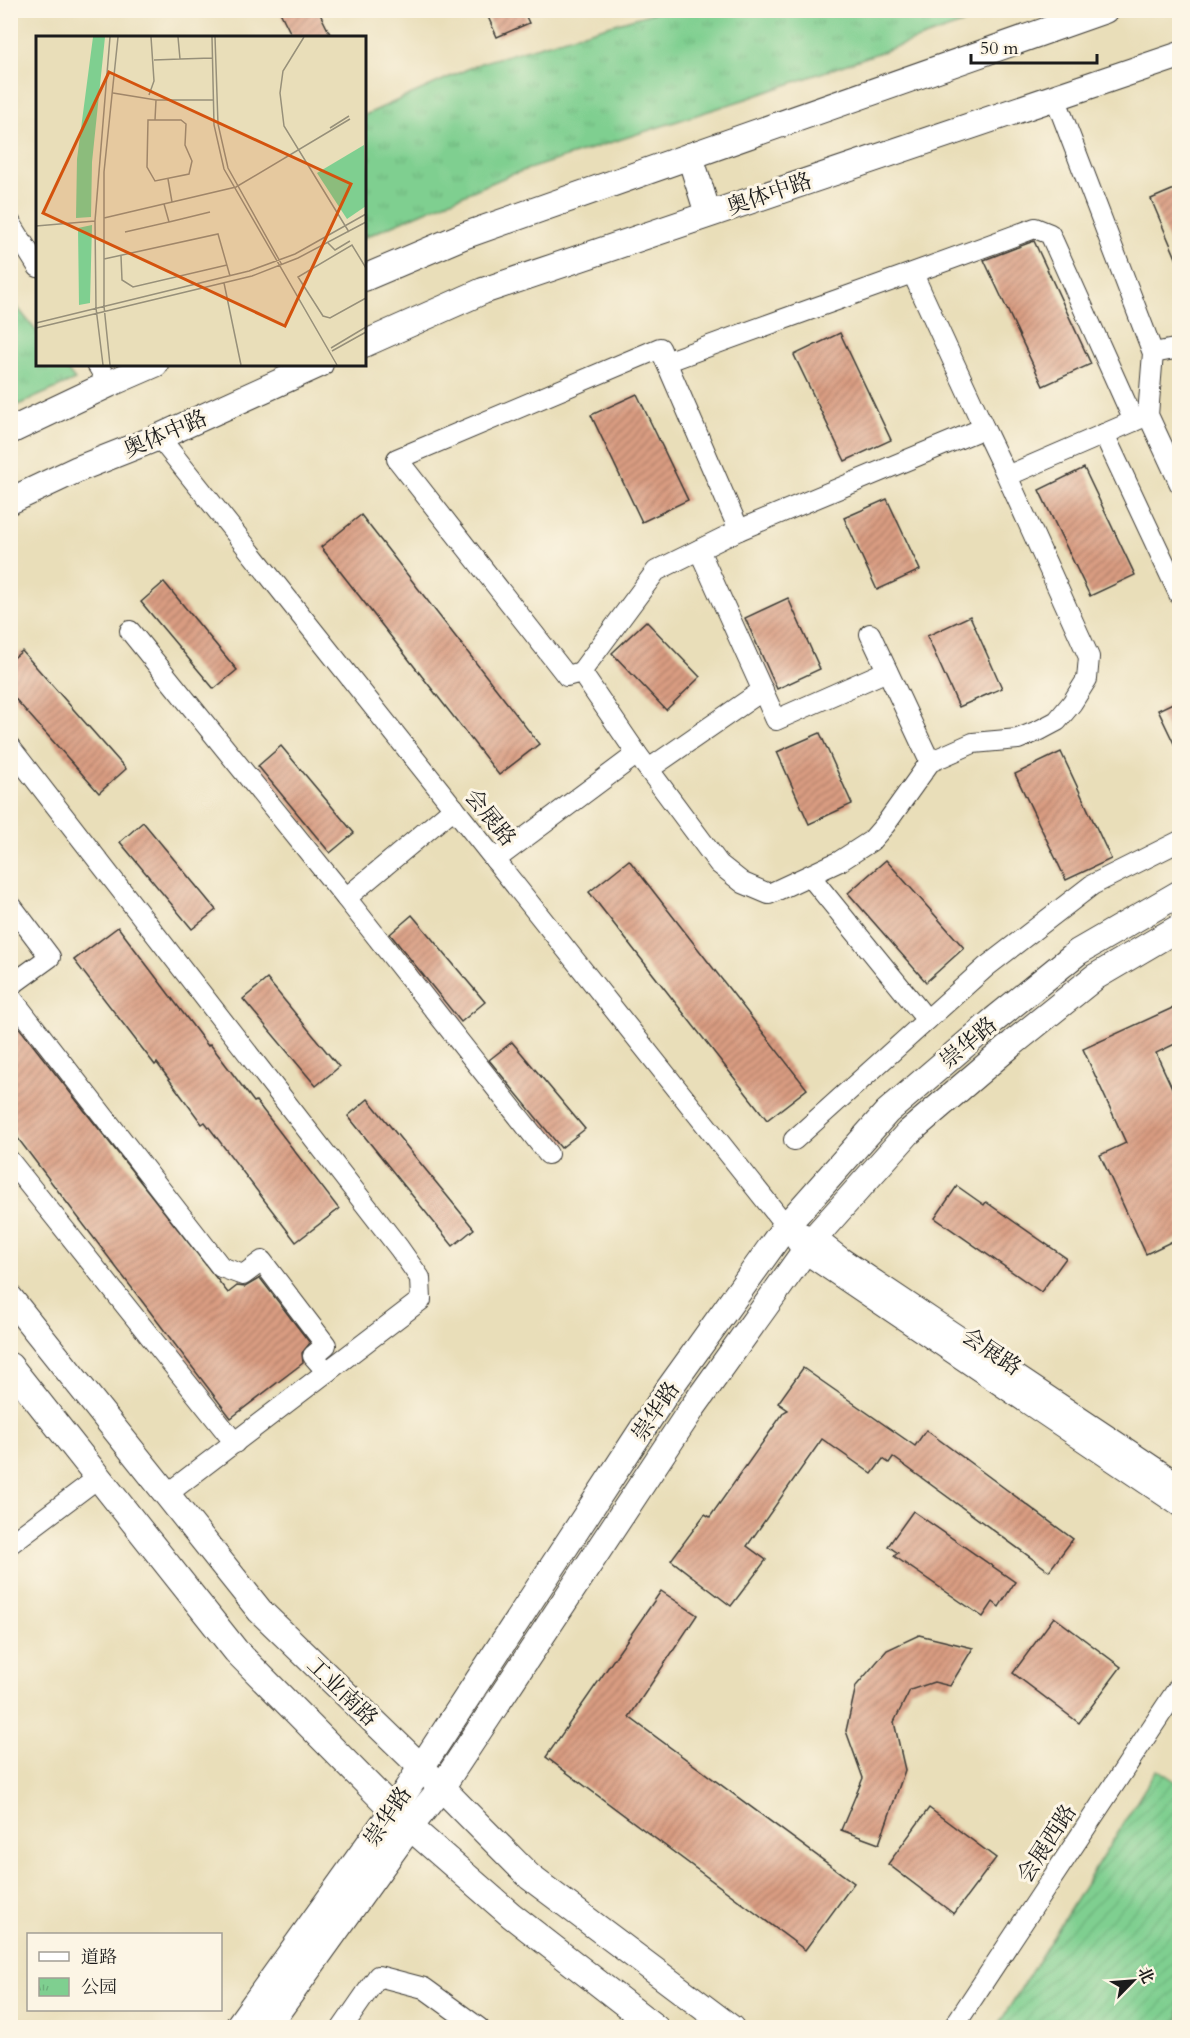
<svg xmlns="http://www.w3.org/2000/svg" width="1190" height="2038" font-family="Cardo,'Noto Serif SC',serif">
<defs>
<pattern id="park-tufts" width="24" height="20" patternUnits="userSpaceOnUse" patternTransform="scale(1.5)"><rect width="24" height="20" fill="#7fcf90"/><path d="M3 7l-1-3M5 7V3M7 7l1-3M15 17l-1-3M17 17v-4M19 17l1-3" fill="none" stroke="#6db17c"/></pattern>
<pattern id="garden-furrows" width="10" height="10" patternUnits="userSpaceOnUse" patternTransform="scale(1.5)"><rect width="10" height="10" fill="#7fcf90"/><path d="M-1 1l2-2M0 10L10 0M9 11l2-2" fill="none" stroke="#6db17c"/></pattern>
<pattern id="building-hatch" width="6" height="6" patternUnits="userSpaceOnUse" patternTransform="scale(1.5)"><rect width="6" height="6" fill="#d99c81"/><path d="M-1 1l2-2M0 6l6-6M5 7l2-2" fill="none" stroke="#af7e69"/></pattern>
</defs>
<rect width="100%" height="100%" fill="#fcf5e5"/>
<filter id="ink" filterUnits="userSpaceOnUse"><feTurbulence type="fractalNoise" baseFrequency=".0167" numOctaves="2"/><feDisplacementMap in="SourceGraphic" scale="12" xChannelSelector="R" yChannelSelector="G"/><feConvolveMatrix kernelMatrix="1 2 1 2 8 2 1 2 1" color-interpolation-filters="sRGB"/></filter>
<filter id="wash" filterUnits="userSpaceOnUse"><feTurbulence type="fractalNoise" baseFrequency=".008" numOctaves="4" result="noise"/><feDisplacementMap in="SourceGraphic" scale="24" xChannelSelector="R" yChannelSelector="G"/><feGaussianBlur stdDeviation="1.35" result="paint"/><feColorMatrix in="noise" values="0 0 0 0 0 0 0 0 0 0 0 0 0 0 0 0 0 1.4 0 .05"/><feComposite in="paint" operator="in"/></filter>
<g filter="url(#wash)">
<rect width="100%" height="100%" fill="#e9deb9"/>
<!-- park -->
<g fill="url(#park-tufts)" stroke="#4e7656" stroke-width="1.5">
<path d="M 659,11 L 999,11 L 749,98 L 510,175 L 365,237 L 365,115 L 481,63 Z"/>
<path d="M 10,298 L 37,332 L 38,364 L 63,365 L 75,380 L 11,408 Z"/>
</g>
<!-- garden -->
<path fill="url(#garden-furrows)" stroke="#4e7656" stroke-width="1.5" d="M 1157,1769 L 1179,1784 L 1179,2027 L 997,2027 Z"/>
<g id="blocks">
<!-- building -->
<g fill="url(#building-hatch)">
<path d="M 279,10 L 318,10 L 332,38 L 293,38 Z"/>
<path d="M 485,10 L 523,10 L 529,23 L 497,37 Z"/>
<path d="M 1179,187 L 1179,265 L 1151,199 Z"/>
<path d="M 1034,241 L 1091,364 L 1043,386 L 984,260 Z"/>
<path d="M 840,333 L 891,440 L 845,461 L 794,355 Z"/>
<path d="M 637,394 L 688,500 L 642,522 L 591,415 Z"/>
<path d="M 1084,468 L 1135,575 L 1090,596 L 1039,490 Z"/>
<path d="M 887,499 L 920,570 L 877,590 L 844,518 Z"/>
<path d="M 361,515 L 539,744 L 499,775 L 321,547 Z"/>
<path d="M 164,582 L 237,670 L 214,689 L 141,602 Z"/>
<path d="M 788,598 L 820,669 L 777,689 L 745,618 Z"/>
<path d="M 970,616 L 1002,688 L 959,707 L 927,636 Z"/>
<path d="M 646,621 L 700,677 L 666,710 L 612,653 Z"/>
<path d="M 22,651 L 126,769 L 99,793 L 10,693 L 10,661 Z"/>
<path d="M 1179,700 L 1179,754 L 1158,710 Z"/>
<path d="M 820,733 L 852,804 L 809,824 L 777,752 Z"/>
<path d="M 281,746 L 354,833 L 330,853 L 258,766 Z"/>
<path d="M 1061,752 L 1111,859 L 1066,880 L 1015,774 Z"/>
<path d="M 143,822 L 216,910 L 192,929 L 120,842 Z"/>
<path d="M 629,860 L 807,1089 L 767,1120 L 589,892 Z"/>
<path d="M 886,860 L 964,948 L 926,982 L 848,893 Z"/>
<path d="M 412,915 L 485,1002 L 461,1022 L 390,934 Z"/>
<path d="M 118,927 L 208,1046 L 210,1044 L 254,1102 L 256,1101 L 339,1209 L 296,1242 L 205,1122 L 202,1124 L 157,1063 L 155,1065 L 74,960 Z"/>
<path d="M 267,979 L 339,1067 L 316,1086 L 243,999 Z"/>
<path d="M 1179,1005 L 1179,1042 L 1156,1053 L 1179,1103 L 1179,1238 L 1146,1254 L 1100,1155 L 1126,1143 L 1083,1049 Z"/>
<path d="M 10,1016 L 228,1293 L 237,1286 L 245,1287 L 260,1278 L 310,1343 L 302,1353 L 303,1363 L 231,1418 L 10,1128 Z"/>
<path d="M 512,1042 L 585,1129 L 561,1148 L 489,1060 Z"/>
<path d="M 368,1099 L 474,1229 L 453,1246 L 348,1116 Z"/>
<path d="M 957,1186 L 984,1205 L 986,1202 L 1066,1258 L 1041,1292 L 935,1218 Z"/>
<path d="M 803,1368 L 915,1446 L 926,1430 L 1073,1539 L 1049,1571 L 893,1457 L 889,1463 L 883,1459 L 872,1474 L 822,1439 L 747,1546 L 766,1560 L 731,1606 L 671,1560 L 705,1514 L 710,1517 L 784,1412 L 788,1410 L 778,1403 Z"/>
<path d="M 913,1511 L 1015,1582 L 999,1607 L 993,1602 L 983,1617 L 894,1556 L 898,1553 L 888,1546 Z"/>
<path d="M 661,1591 L 697,1615 L 629,1717 L 854,1883 L 805,1950 L 546,1757 Z"/>
<path d="M 1054,1617 L 1121,1667 L 1079,1723 L 1013,1673 Z"/>
<path d="M 919,1635 L 973,1648 L 950,1686 L 934,1682 L 910,1690 L 894,1722 L 905,1770 L 879,1844 L 841,1830 L 863,1778 L 846,1731 L 856,1686 L 887,1650 Z"/>
<path d="M 929,1808 L 996,1858 L 954,1914 L 888,1864 Z"/>
</g>
</g>
</g>
<g filter="url(#ink)">
<use href="#blocks" fill-opacity="0" stroke="#3b3934" stroke-width="1.5"/>
<g fill="none" stroke-linecap="round" stroke-linejoin="round">
<!-- minor casing -->
<g stroke="#3b3934" stroke-width="22">
<g id="minor">
<path d="M 1055,97 L 1153,353 L 1148,415 L 1180,484"/>
<path d="M 10,222 L 38,267"/>
<path d="M 913,274 L 984,428"/>
<path d="M 1153,353 L 1180,348"/>
<path d="M 666,362 C 789,316 913,274 1035,228 L 1050,234 L 1134,421"/>
<path d="M 97,364 L 109,384"/>
<path d="M 1104,434 L 1180,596"/>
<path d="M 159,437 L 786,1226 L 803,1252 L 1180,1507"/>
<path d="M 1007,476 L 1089,657 L 1087,679 L 1072,703 L 1057,721 L 1040,730 L 1018,739 L 973,743 L 930,762 L 885,825 L 871,841 L 840,861 L 769,894 L 743,883 L 719,864 L 637,754 L 581,672 L 656,571 L 739,530 L 984,428 L 1007,476 L 1148,415"/>
<path d="M 699,550 L 776,720 L 887,671"/>
<path d="M 130,631 L 346,898 L 454,808"/>
<path d="M 870,634 L 930,762"/>
<path d="M 581,672 L 567,676 L 397,459 L 660,348 L 739,530"/>
<path d="M 10,747 L 399,1248 L 420,1278 L 421,1300 L 167,1494"/>
<path d="M 649,769 L 763,690"/>
<path d="M 495,860 L 637,754"/>
<path d="M 810,876 L 927,1020"/>
<path d="M 346,898 L 548,1154"/>
<path d="M 10,904 L 50,957 L 10,986"/>
<path d="M 10,996 L 221,1267 L 243,1275 L 262,1261 L 326,1345 L 313,1356 L 327,1372"/>
<path d="M 794,1140 L 986,967 L 1092,885 L 1180,841"/>
<path d="M 10,1161 L 235,1443"/>
<path d="M 802,1233 L 815,1237 L 842,1258 L 1180,1484"/>
<path d="M 10,1544 L 99,1477"/>
<path d="M 342,2028 L 378,1976 L 424,1988 L 479,2028"/>
<path d="M 953,2028 L 1180,1685"/>
</g>
</g>
<!-- major casing -->
<g stroke="#3b3934" stroke-width="28">
<g id="major">
<path d="M 690,156 L 708,214"/>
<path d="M 364,278 L 463,236 L 1105,10"/>
<path d="M 364,344 L 483,291 L 1180,55"/>
<path d="M 10,431 L 109,384 L 155,364"/>
<path d="M 10,501 L 78,469 L 159,437 L 320,364"/>
<path d="M 10,1298 L 260,1611 L 420,1766 L 530,1877 L 731,2028"/>
<path d="M 10,1366 L 236,1651 L 410,1827 L 511,1915 L 656,2028"/>
<path d="M 237,2028 L 394,1809 L 668,1390 L 786,1226 L 887,1112 L 994,1020 L 1078,952 L 1180,893"/>
<path d="M 266,2028 L 410,1827 L 441,1788 L 693,1407 L 815,1237 L 908,1133 L 1013,1043 L 1095,977 L 1180,927"/>
</g>
</g>
<!-- minor -->
<use href="#minor" stroke="#fff" stroke-width="20"/>
<!-- major -->
<use href="#major" stroke="#fff" stroke-width="26"/>
</g>
</g>
<g text-anchor="middle" stroke-width="6" stroke-linejoin="round" paint-order="stroke">
<!-- street labels -->
<g font-size="22" fill="#1c1c1c" stroke="#fcf5e5">
<text transform="translate(769 193) rotate(-19)" y="8">奥体中路</text>
<text transform="translate(165 433) rotate(-23)" y="8">奥体中路</text>
<text transform="translate(491 817) rotate(51)" y="8">会展路</text>
<text transform="translate(968 1042) rotate(-40)" y="8">崇华路</text>
<text transform="translate(992 1351) rotate(34)" y="8">会展路</text>
<text transform="translate(655 1411) rotate(-56)" y="8">崇华路</text>
<text transform="translate(343 1691) rotate(44)" y="8">工业南路</text>
<text transform="translate(387 1816) rotate(-56)" y="8">崇华路</text>
<text transform="translate(1046 1843) rotate(-57)" y="8">会展西路</text>
</g>
</g>
<!-- overview -->
<g transform="translate(36 36)">
<rect width="330" height="330" fill="#e9deb9"/>
<path d="M 57,1 L 69,1 L 56,126 L 55,181 L 40,182 L 41,123 ZM 56,189 L 54,267 L 43,269 L 42,192 Z" fill="#7fcf90"/>
<path d="M 328,109 L 330,170 L 311,183 L 281,137 Z" fill="#7fcf90"/>
<path fill="none" stroke="#97907a" stroke-width="1.5" d="M 176,1 L 178,89 L 188,133 L 301,329M 179,1 L 182,88 L 192,132 L 246,229M 268,1 L 247,35 L 244,57 L 248,90 L 313,196M 144,23 L 176,22M 118,24 L 144,23 L 142,1M 77,57 L 120,64 L 177,64M 113,59 L 118,45 L 115,1M 119,84 L 145,84 L 150,88 L 149,109 L 156,125 L 153,138 L 119,145 L 111,131 L 112,84 L 119,84 L 120,64M 294,92 L 313,80M 132,143 L 136,166M 68,182 L 200,151 L 314,83M 133,186 L 174,176M 0,190 L 59,185M 89,196 L 133,186 L 128,168M 292,207 L 299,214 L 314,205M 85,220 L 86,244 L 97,251 L 191,229M 68,223 L 182,198 L 194,240M 330,232 L 316,209 L 262,241 L 287,280 L 294,282 L 330,262M 188,247 L 205,329M 0,287 L 213,235 L 259,218 L 330,178M 0,292 L 216,240 L 262,222 L 330,186M 295,312 L 330,291M 296,315 L 330,296M 67,329 L 60,272 L 59,185 L 74,1M 74,329 L 68,270 L 68,136 L 82,1"/>
<path fill="#d4530e" fill-opacity="0.15" stroke="#d4530e" stroke-width="3" d="M 73,36 L 315,148 L 249,290 L 7,177 Z"/>
<rect width="330" height="330" fill="none" stroke="#1c1c1c" stroke-width="3"/>
</g>
<!-- margin -->
<rect width="1190" height="2038" fill="none" stroke="#fcf5e5" stroke-width="36"/>
<!-- legend -->
<rect x="27" y="1933" width="195" height="78" fill="#fcf5e5" stroke="#a29e95" stroke-width="1.5"/>
<rect x="39" y="1952" width="30" height="9" fill="#ffffff" stroke="#a29e95" stroke-width="1.5"/>
<text x="81" y="1963" font-size="18" fill="#1c1c1c">道路</text>
<rect x="39" y="1978" width="30" height="18" fill="url(#park-tufts)" stroke="#a29e95" stroke-width="1.5"/>
<text x="81" y="1993" font-size="18" fill="#1c1c1c">公园</text>
<!-- north arrow -->
<g transform="translate(1133 1981) rotate(65)" stroke="#fcf5e5" stroke-width="4.5" paint-order="stroke">
<path d="M0-4.5L10 22L0 15L-10 22Z" fill="#1c1c1c"/>
<text y="-9" font-size="16" font-weight="bold" text-anchor="middle" fill="#1c1c1c">北</text>
</g>
<!-- scale -->
<path d="M971 54v9h126v-9" fill="none" stroke="#1c1c1c" stroke-width="3"/>
<text x="980" y="54" font-size="18" fill="#1c1c1c" stroke="#fcf5e5" stroke-width="4.5" paint-order="stroke">50 m</text>
</svg>
